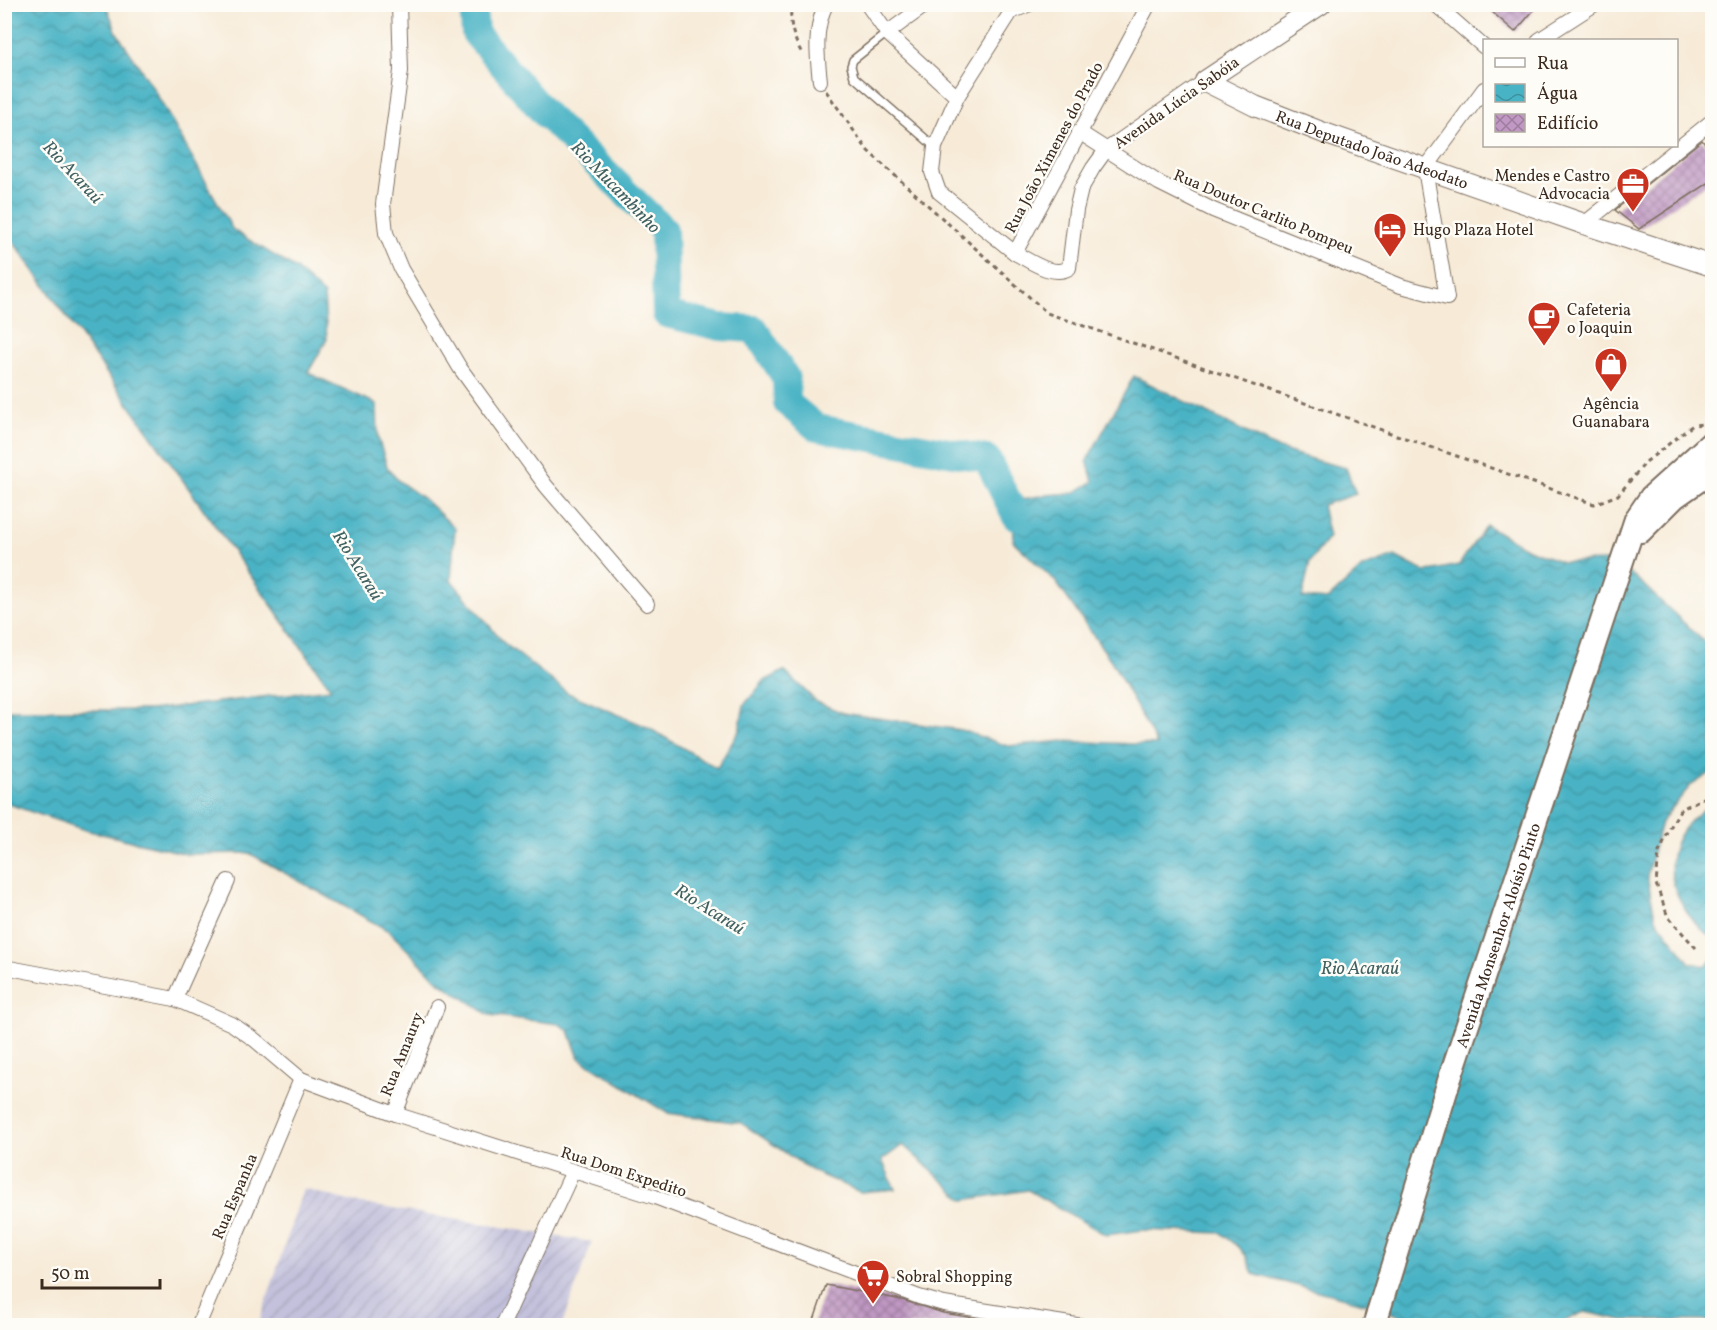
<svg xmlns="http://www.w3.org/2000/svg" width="1717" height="1330" font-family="Vollkorn,serif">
<defs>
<pattern id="industrial-furrows" width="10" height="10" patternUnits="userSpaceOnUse" patternTransform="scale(1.5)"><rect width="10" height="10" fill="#c3c1db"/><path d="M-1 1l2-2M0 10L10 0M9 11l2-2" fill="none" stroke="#a8a6bc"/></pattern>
<pattern id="water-waves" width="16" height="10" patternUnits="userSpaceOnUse" patternTransform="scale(1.5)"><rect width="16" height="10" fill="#48b3c5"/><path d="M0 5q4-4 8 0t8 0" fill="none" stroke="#3d929f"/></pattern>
<pattern id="building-cross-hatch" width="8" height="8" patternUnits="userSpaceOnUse" patternTransform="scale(1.5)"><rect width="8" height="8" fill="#c098c3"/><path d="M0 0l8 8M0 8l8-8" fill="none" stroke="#9d7c9e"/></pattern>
</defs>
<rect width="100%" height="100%" fill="#fdfcf7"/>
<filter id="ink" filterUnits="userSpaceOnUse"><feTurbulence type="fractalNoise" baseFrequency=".0167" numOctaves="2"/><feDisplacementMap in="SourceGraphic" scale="12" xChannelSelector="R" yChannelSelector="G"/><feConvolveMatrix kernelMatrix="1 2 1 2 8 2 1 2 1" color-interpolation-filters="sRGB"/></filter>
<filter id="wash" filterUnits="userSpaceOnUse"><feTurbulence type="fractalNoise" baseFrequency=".008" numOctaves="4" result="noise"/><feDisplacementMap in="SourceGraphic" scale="24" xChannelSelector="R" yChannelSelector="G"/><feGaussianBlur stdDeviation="1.35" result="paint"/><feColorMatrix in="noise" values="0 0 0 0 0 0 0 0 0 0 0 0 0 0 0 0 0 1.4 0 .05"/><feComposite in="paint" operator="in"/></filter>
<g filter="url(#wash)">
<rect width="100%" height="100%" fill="#f7ebd8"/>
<!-- industrial -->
<path fill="url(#industrial-furrows)" d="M 303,1189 L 357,1203 L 592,1242 L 562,1325 L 258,1326 Z"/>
<!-- water -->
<g fill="url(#water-waves)" stroke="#426e72" stroke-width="1.5">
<path d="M 5,5 L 106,5 L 117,33 L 152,86 L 233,230 L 296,269 L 324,295 L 327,339 L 308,373 L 377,404 L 378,438 L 388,469 L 399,481 L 423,498 L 455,528 L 451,580 L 504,643 L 568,693 L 647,727 L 717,768 L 739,731 L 744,705 L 764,681 L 784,671 L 817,702 L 843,713 L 961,730 L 1008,746 L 1063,741 L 1157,745 L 1112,662 L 1056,582 L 1013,541 L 1018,500 L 1045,495 L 1074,493 L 1093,482 L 1087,460 L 1134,376 L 1279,449 L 1318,461 L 1346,468 L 1356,494 L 1322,505 L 1329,537 L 1310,562 L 1302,598 L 1327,600 L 1362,568 L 1395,556 L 1425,572 L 1459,565 L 1486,525 L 1528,549 L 1562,562 L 1609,561 L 1635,577 L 1712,649 L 1712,772 L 1690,786 L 1661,822 L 1647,876 L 1655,917 L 1690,963 L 1707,966 L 1712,958 L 1712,1321 L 1623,1320 L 1584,1312 L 1556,1325 L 1539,1326 L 1513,1319 L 1455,1319 L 1400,1316 L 1364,1303 L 1253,1274 L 1246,1256 L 1239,1247 L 1221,1233 L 1143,1230 L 1106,1235 L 1028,1190 L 964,1200 L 903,1145 L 882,1160 L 895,1189 L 860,1192 L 814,1172 L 741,1123 L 667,1113 L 579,1058 L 569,1031 L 559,1024 L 489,1015 L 438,981 L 389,931 L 249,853 L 187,854 L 85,830 L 5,803 L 5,710 L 149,710 L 331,689 L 5,230 Z"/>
<path d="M 1712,804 L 1712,938 C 1707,933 1700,929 1695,923 C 1691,919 1688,913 1684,907 C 1659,867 1672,827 1712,804 Z"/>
</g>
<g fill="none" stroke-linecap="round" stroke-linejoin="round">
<!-- river -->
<path stroke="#48b3c5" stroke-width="28" d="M 473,4 L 475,33 L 543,112 L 664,230 L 666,314 L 720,327 L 754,329 L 786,378 L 787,403 L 817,428 L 987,459 L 1016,517"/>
</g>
<g id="blocks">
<!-- building -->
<g fill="url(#building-cross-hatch)">
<path d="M 1483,4 L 1539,4 L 1515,32 Z"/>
<path d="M 1702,140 L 1713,154 L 1713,180 L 1639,229 L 1615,210 Z"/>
<path d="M 826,1285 L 902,1300 L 943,1313 L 1000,1322 L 999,1326 L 812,1326 Z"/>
</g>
</g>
</g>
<g filter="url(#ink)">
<use href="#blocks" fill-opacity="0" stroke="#7d6e5f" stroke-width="1.5"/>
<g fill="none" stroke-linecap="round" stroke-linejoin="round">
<!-- lane casing -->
<g stroke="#7d6e5f" stroke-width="10">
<path id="lane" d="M 887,33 L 853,60 L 851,66 L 854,77 L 935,147"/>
</g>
<!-- street casing -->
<g stroke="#7d6e5f" stroke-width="16">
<g id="street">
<path d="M 399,4 L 401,71 L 383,204 L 386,233 L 393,250 L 401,269 L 460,368 L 546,486 L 647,604"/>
<path d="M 867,4 L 887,33 L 957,97"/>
<path d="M 1149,4 L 1015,253 C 1030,261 1053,278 1069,268 L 1076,210 L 1081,189 L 1093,168 L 1106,150 L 1205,81"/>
<path d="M 1435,4 L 1484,47"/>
<path d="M 887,33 L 927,4"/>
<path d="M 1539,40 L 1595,4"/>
<path d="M 820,81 C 817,55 814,29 826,4"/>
<path d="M 1079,132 L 1159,183 L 1213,210 L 1401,286 L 1447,298 L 1425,169 L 1484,89"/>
<path d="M 1584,224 L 1712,121"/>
<path d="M 1015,253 L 939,192 L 932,172 L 935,147 L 957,97 L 1011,12 L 1030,4"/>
<path d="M 4,967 L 175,999 L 232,1024 L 255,1040 L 301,1079 L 395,1114 L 655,1197 L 919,1297 L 944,1304 L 1083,1326"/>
<path d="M 175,999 L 228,881"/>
<path d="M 395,1114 L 437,1007"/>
<path d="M 198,1326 L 301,1079"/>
<path d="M 502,1326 L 573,1171"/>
</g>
</g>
<!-- secondary casing -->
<g stroke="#7d6e5f" stroke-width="22">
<g id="secondary">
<path id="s1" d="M 1321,4 L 1205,81 L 1255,106 L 1324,133 L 1584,224 L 1712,266"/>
</g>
</g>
<!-- primary casing -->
<g stroke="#7d6e5f" stroke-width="26">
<g id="primary">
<path d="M 1641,531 L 1675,497 L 1712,471"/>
<path id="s2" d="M 1374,1326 L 1449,1081 L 1636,519 L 1651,497 L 1712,442"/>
</g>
</g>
<!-- path -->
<g stroke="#7d6e5f" stroke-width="3" stroke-dasharray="4.5 4.5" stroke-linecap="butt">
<path d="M 792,4 C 788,23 794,40 803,55"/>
<path d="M 826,91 L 868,151 L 1047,313 L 1594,504 L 1618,495 L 1647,461 L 1693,425 L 1705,424"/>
<path d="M 1696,948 L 1668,917 L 1656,884 L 1659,852 L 1672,824 L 1680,810 L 1712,793"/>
</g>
<!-- lane -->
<use href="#lane" stroke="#fff" stroke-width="7"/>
<!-- street -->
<use href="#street" stroke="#fff" stroke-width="14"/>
<!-- secondary -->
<use href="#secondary" stroke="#fff" stroke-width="20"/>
<!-- primary -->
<use href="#primary" stroke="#fff" stroke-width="22"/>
</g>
</g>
<!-- icons -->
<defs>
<g id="office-pin" transform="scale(1.725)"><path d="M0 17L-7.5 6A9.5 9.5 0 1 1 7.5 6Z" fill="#c8321e" stroke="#fdfcf7"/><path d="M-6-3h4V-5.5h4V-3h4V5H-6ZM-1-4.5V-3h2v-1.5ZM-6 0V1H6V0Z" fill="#fff"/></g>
<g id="hotel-pin" transform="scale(1.725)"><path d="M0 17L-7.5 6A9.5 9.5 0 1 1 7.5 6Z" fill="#c8321e" stroke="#fdfcf7"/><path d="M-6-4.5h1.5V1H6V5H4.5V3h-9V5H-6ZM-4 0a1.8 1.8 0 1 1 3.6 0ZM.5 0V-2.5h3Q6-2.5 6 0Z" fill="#fff"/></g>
<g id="cafe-pin" transform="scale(1.725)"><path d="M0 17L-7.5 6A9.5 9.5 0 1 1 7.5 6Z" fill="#c8321e" stroke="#fdfcf7"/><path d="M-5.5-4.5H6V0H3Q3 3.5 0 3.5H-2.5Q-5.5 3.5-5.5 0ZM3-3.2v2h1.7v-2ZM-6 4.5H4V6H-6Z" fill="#fff"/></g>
<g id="shop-pin" transform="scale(1.725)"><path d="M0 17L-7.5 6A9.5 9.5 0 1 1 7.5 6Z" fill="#c8321e" stroke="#fdfcf7"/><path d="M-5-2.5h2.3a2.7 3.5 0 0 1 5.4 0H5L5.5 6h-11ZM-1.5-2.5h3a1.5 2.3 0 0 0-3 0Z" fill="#fff"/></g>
<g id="supermarket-pin" transform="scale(1.725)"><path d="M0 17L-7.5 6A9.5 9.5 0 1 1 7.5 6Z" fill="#c8321e" stroke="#fdfcf7"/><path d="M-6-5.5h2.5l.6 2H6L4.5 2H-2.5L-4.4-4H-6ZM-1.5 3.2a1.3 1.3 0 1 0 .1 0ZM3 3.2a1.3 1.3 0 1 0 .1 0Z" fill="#fff"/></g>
</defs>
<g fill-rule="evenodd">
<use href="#office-pin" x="1633" y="184"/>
<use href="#hotel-pin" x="1390" y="229"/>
<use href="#cafe-pin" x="1544" y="318"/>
<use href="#shop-pin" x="1611" y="364"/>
<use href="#supermarket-pin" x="873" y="1276"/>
</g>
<g text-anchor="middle" stroke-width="5" stroke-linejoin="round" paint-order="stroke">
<!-- street labels -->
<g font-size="16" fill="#3b2a1e" stroke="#fdfcf7">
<text transform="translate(1176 102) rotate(-35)" y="6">Avenida Lúcia Sabóia</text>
<text transform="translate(1053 147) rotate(-62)" y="6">Rua João Ximenes do Prado</text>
<text dy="6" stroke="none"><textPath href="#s1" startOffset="320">Rua Deputado João Adeodato</textPath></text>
<text transform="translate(1264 211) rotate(23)" y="6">Rua Doutor Carlito Pompeu</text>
<text dy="6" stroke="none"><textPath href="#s2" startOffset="410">Avenida Monsenhor Aloísio Pinto</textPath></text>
<text transform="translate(401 1054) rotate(-68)" y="6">Rua Amaury</text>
<text transform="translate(624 1171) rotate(18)" y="6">Rua Dom Expedito</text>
<text transform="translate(234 1196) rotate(-67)" y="6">Rua Espanha</text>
</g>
<!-- poi labels -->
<g font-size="16" fill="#3b2a1e" stroke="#fdfcf7" text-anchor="start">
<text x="1610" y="181" text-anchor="end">Mendes e Castro<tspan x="1610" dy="18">Advocacia</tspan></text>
<text x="1413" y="235">Hugo Plaza Hotel</text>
<text x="1567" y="315">Cafeteria<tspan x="1567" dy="18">o Joaquin</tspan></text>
<text x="1611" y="409" text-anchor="middle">Agência<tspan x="1611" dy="18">Guanabara</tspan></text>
<text x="896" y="1282">Sobral Shopping</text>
</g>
<!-- water labels -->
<g font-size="18" font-style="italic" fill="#406161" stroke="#fdfcf7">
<text transform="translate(73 172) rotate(47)" y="6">Rio Acaraú</text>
<text transform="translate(616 187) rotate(46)" y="6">Rio Mucambinho</text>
<text transform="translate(358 565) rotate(58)" y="6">Rio Acaraú</text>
<text transform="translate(710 909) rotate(32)" y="6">Rio Acaraú</text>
<text x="1360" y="974">Rio Acaraú</text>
</g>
</g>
<!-- margin -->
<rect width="1717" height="1330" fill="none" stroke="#fdfcf7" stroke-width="24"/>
<!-- legend -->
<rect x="1483" y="39" width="195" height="108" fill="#fdfcf7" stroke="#afa8a0" stroke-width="1.5"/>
<rect x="1495" y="58" width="30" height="9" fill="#ffffff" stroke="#afa8a0" stroke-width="1.5"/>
<text x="1537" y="69" font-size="18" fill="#3b2a1e">Rua</text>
<rect x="1495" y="84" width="30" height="18" fill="url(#water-waves)" stroke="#afa8a0" stroke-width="1.5"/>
<text x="1537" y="99" font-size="18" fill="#3b2a1e">Água</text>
<rect x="1495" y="114" width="30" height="18" fill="url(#building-cross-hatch)" stroke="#afa8a0" stroke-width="1.5"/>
<text x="1537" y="129" font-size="18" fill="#3b2a1e">Edifício</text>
<!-- scale -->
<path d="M42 1279v9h118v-9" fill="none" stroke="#3b2a1e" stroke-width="3"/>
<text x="51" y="1279" font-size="18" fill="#3b2a1e" stroke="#fdfcf7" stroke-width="4.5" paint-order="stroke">50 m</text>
</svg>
